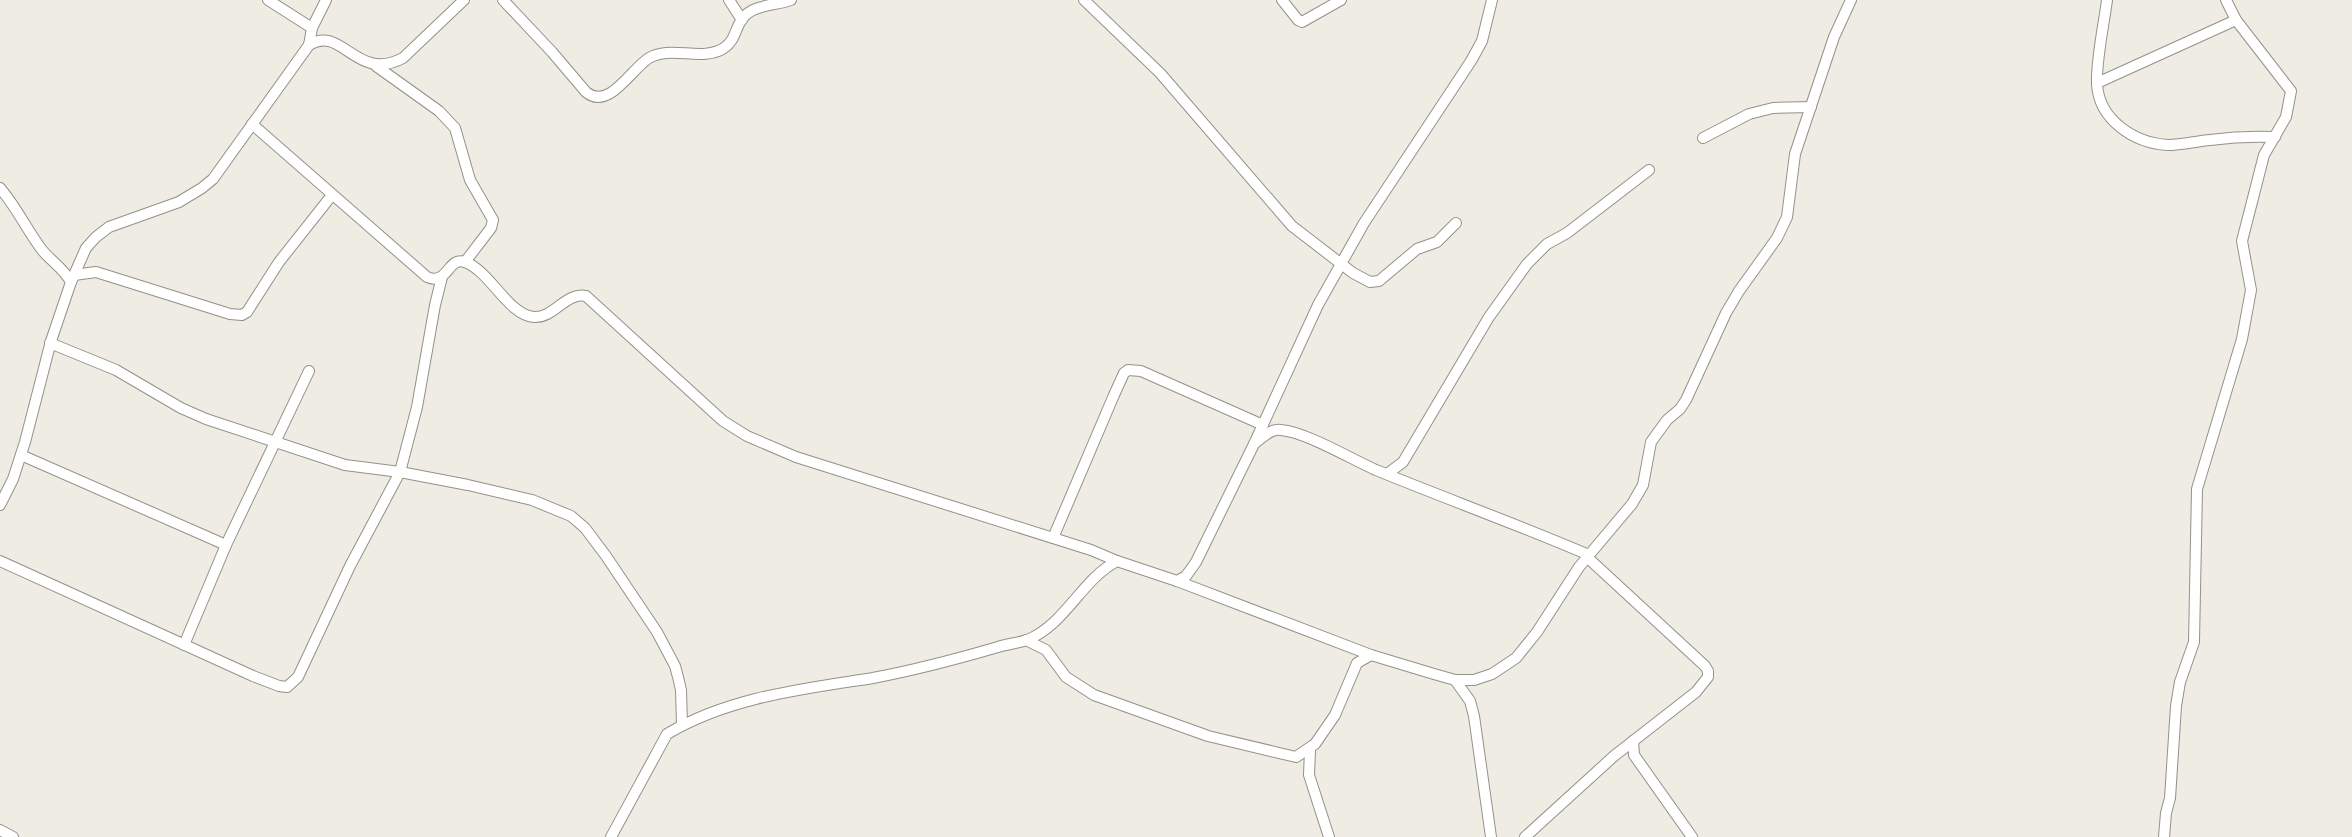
<svg xmlns="http://www.w3.org/2000/svg" width="2352" height="837" font-family="Helvetica,sans-serif">
<rect width="100%" height="100%" fill="#efece3"/>
<g fill="none" stroke-linecap="round" stroke-linejoin="round">
<!-- minor casing -->
<g stroke="#949189" stroke-width="12">
<g id="minor">
<path d="M 268,0 L 312,28"/>
<path d="M 503,0 L 552,52 L 586,92 C 609,111 631,69 649,58 C 670,45 703,62 724,48 C 735,41 735,29 742,19 C 753,4 775,6 791,0"/>
<path d="M 729,0 L 742,20"/>
<path d="M 1084,0 L 1160,73 L 1292,226 L 1353,273 L 1370,282 L 1379,281 L 1417,249 L 1437,242 L 1456,223"/>
<path d="M 1282,0 L 1298,20 L 1302,22 L 1341,0"/>
<path d="M 2107,0 C 2104,24 2096,60 2097,84 C 2099,120 2134,143 2168,145 C 2182,145 2197,141 2210,140 C 2232,137 2253,136 2275,137"/>
<path d="M 309,45 L 312,28 L 326,0"/>
<path d="M 376,66 L 439,111 L 455,128 L 470,180 L 493,220 L 491,228 L 465,262"/>
<path d="M 2097,83 L 2236,20"/>
<path d="M 252,124 L 427,277 C 448,286 448,256 465,262 C 490,271 508,315 534,317 C 555,318 565,292 586,296 L 723,421 L 747,436 L 796,457 L 1091,550 L 1117,561"/>
<path d="M 1703,138 L 1749,114 L 1773,108 L 1811,107"/>
<path d="M 0,188 C 17,208 27,230 42,250 C 52,262 63,268 71,282"/>
<path d="M 74,275 L 96,272 L 230,314 L 242,315 L 247,312 L 279,262 L 332,195"/>
<path d="M 50,343 L 116,370 L 181,408 L 206,419 L 345,465 L 400,472 L 468,485 L 532,500 L 571,516 L 585,528 L 606,556 L 657,632 L 675,666 L 678,677 L 681,690 L 682,725"/>
<path d="M 1255,443 C 1262,438 1271,428 1281,430 C 1306,432 1351,459 1376,470 C 1447,499 1519,525 1589,555"/>
<path d="M 21,455 L 226,545"/>
<path d="M 1387,474 L 1403,462 L 1489,317 L 1527,264 L 1547,244 L 1567,233 L 1649,170"/>
<path d="M 0,505 L 13,479 L 25,442 L 51,341 L 71,282 L 86,248 L 96,237 L 109,227 L 179,202 L 202,188 L 213,179 L 309,45 C 342,24 356,83 403,58 L 464,0"/>
<path d="M 1053,538 L 1114,395 L 1124,373 L 1128,370 L 1141,371 L 1263,425"/>
<path d="M 0,561 L 253,676 L 279,686 L 287,687 L 298,677 L 350,566 L 400,472 L 417,407 L 435,305 L 442,277"/>
<path d="M 1177,581 L 1371,655 L 1434,674 L 1455,680 L 1474,680 L 1492,674 L 1516,658 L 1537,632 L 1579,567 L 1632,504 L 1643,485 L 1651,442 L 1667,420 L 1680,409 L 1686,400 L 1726,313 L 1739,291 L 1777,238 L 1787,217 L 1795,154 L 1834,37 L 1851,0"/>
<path d="M 1026,640 L 1046,650 L 1066,677 L 1094,695 L 1208,736 L 1296,757 L 1315,744 L 1335,715 L 1357,663 L 1371,655"/>
<path d="M 184,645 L 226,545 L 309,371"/>
<path d="M 1455,680 L 1470,701 L 1474,716 L 1491,837"/>
<path d="M 1633,741 L 1634,755 L 1692,837"/>
<path d="M 1310,750 L 1309,775 L 1329,837"/>
<path d="M 0,830 L 13,837"/>
<path d="M 611,837 L 667,734 C 729,697 803,689 873,678 C 915,670 957,659 998,647 C 1007,644 1018,643 1027,640 C 1066,624 1081,580 1117,561 L 1177,581 L 1186,576 L 1196,562 L 1254,444 L 1318,305 L 1364,223 L 1471,61 L 1482,41 L 1492,0"/>
<path d="M 1525,837 L 1614,756 L 1696,692 L 1708,677 L 1708,671 L 1705,666 L 1588,558"/>
<path d="M 2164,837 L 2166,813 L 2170,798 L 2176,706 L 2180,682 L 2194,642 L 2197,489 L 2242,339 L 2251,290 L 2242,241 L 2264,155 L 2286,117 L 2291,91 L 2236,20 L 2226,0"/>
</g>
</g>
<!-- minor -->
<use href="#minor" stroke="#fff" stroke-width="10"/>
</g>
</svg>
